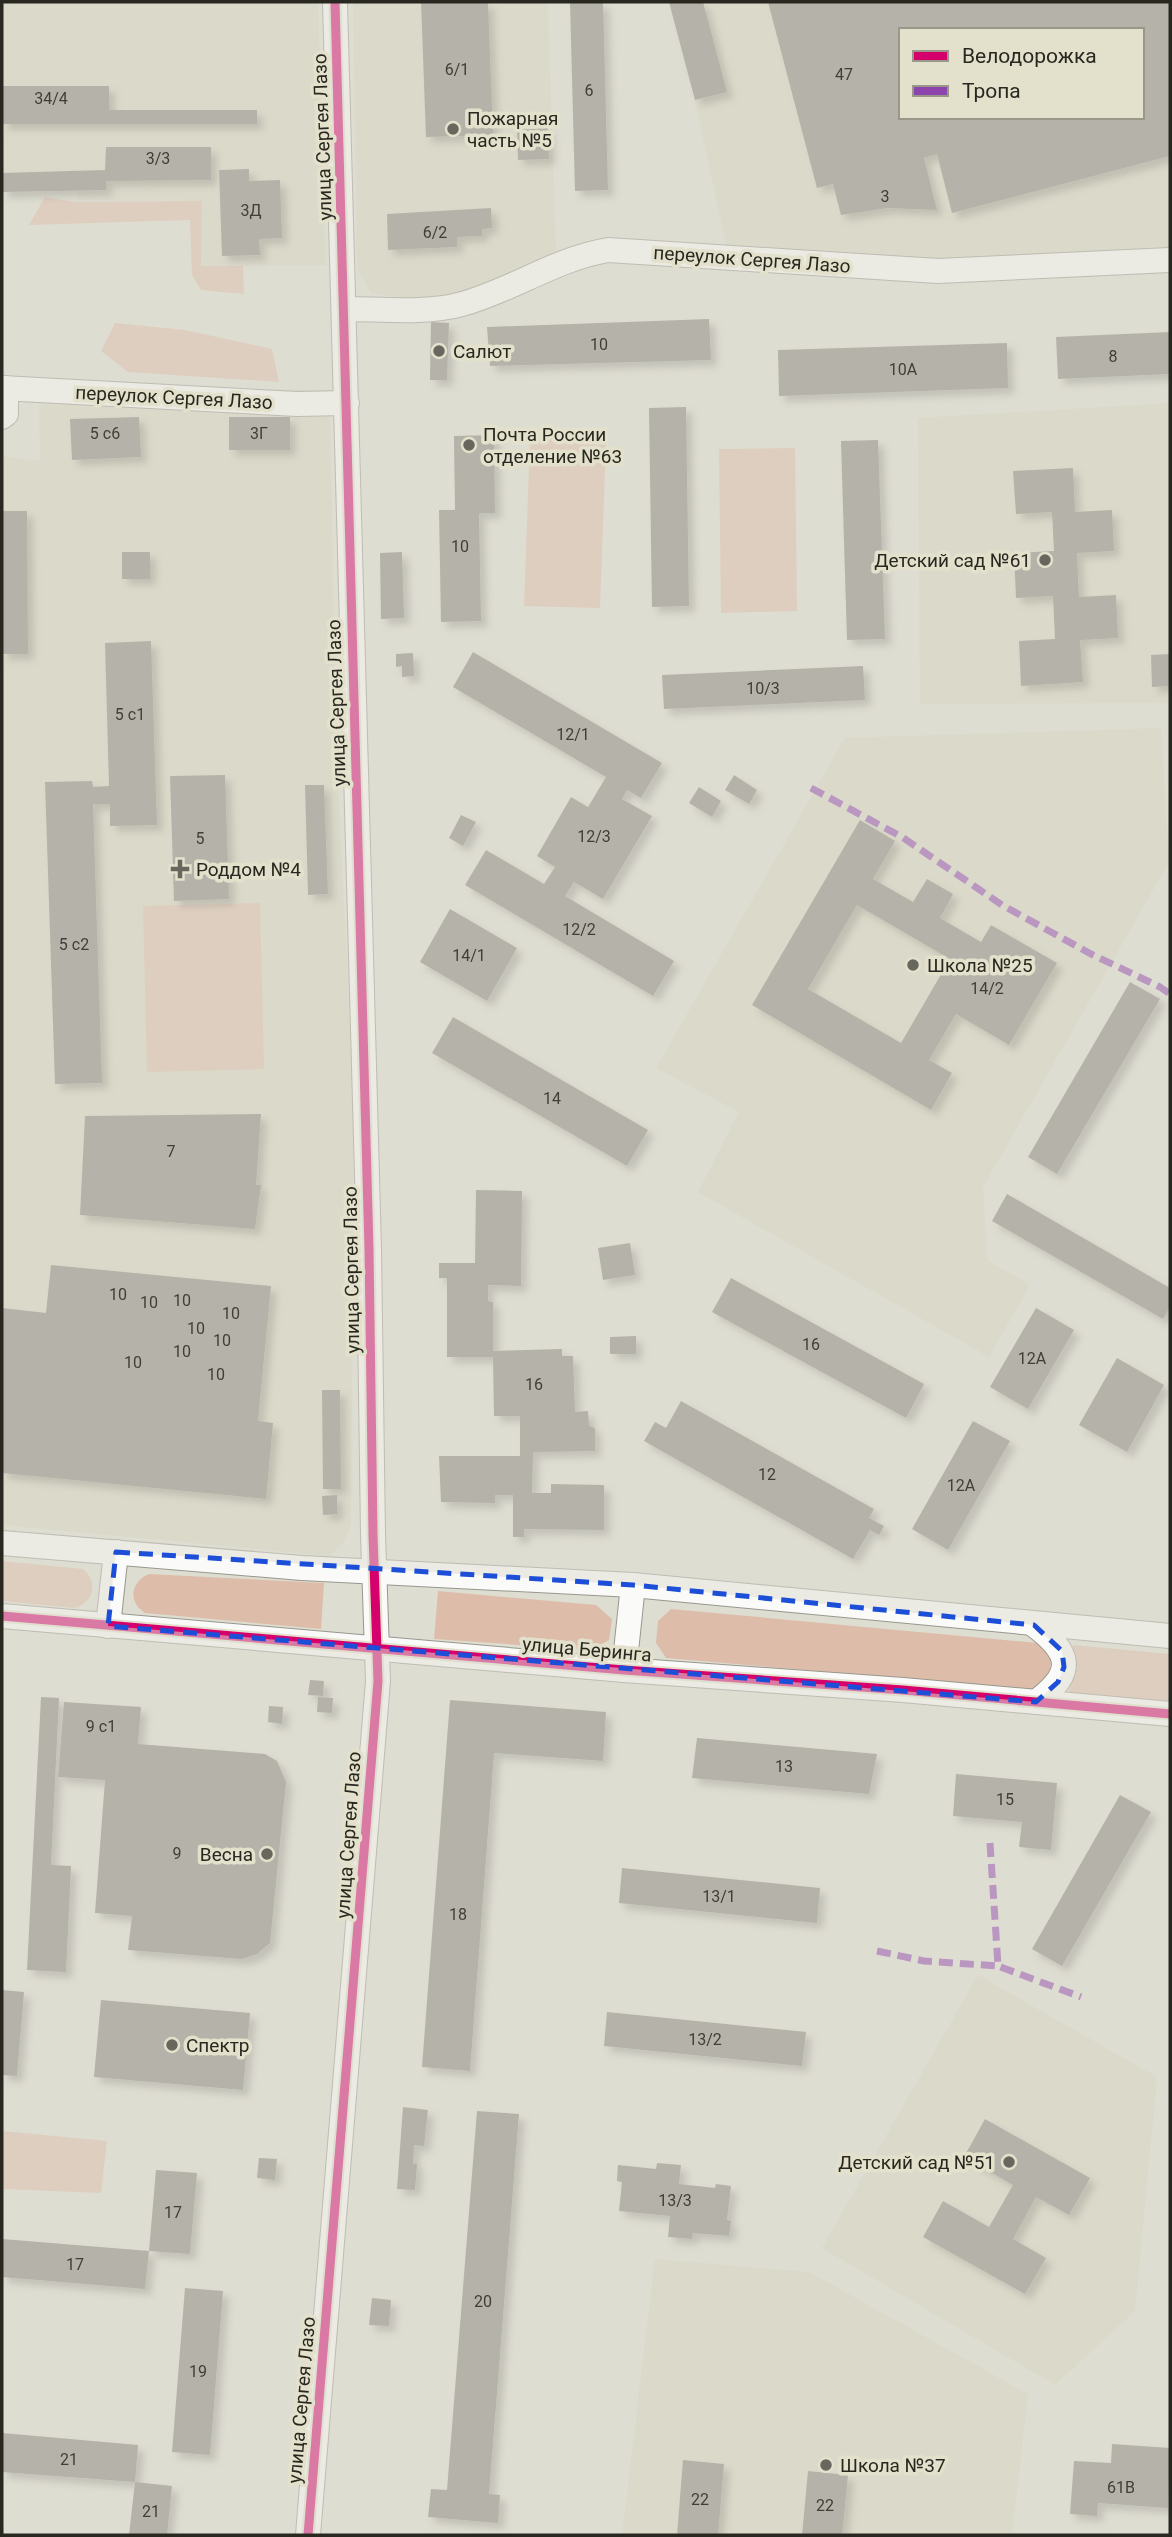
<svg xmlns="http://www.w3.org/2000/svg" width="1172" height="2537" font-family="Roboto,sans-serif">
<defs>
<filter id="shadow"><feDropShadow dx="6" dy="6" stdDeviation="3.5" flood-color="#0004"/></filter>
</defs>
<rect width="100%" height="100%" fill="#deddd1"/>
<!-- built -->
<g fill="#d6d5c0" fill-rule="evenodd">
<path d="M 2,2 L 318,2 L 326,265 L 201,266 L 202,201 L 78,200 L 77,175 L 2,174 Z"/>
<path d="M 353,2 L 548,2 L 556,257 L 460,296 L 420,301 L 371,293 L 357,269 Z"/>
<path d="M 669,2 L 1170,2 L 1170,253 L 937,263 L 727,250 L 695,100 ZM 901,30 L 1142,30 L 1142,117 L 901,117 Z"/>
<path d="M 39,386 L 330,390 L 335,712 L 354,1114 L 351,1526 L 343,1543 L 329,1556 L 2,1525 L 2,456 L 40,461 Z"/>
<path d="M 1170,403 L 1170,703 L 920,704 L 918,418 Z"/>
<path d="M 1161,728 L 1169,862 L 983,1187 L 987,1260 L 1030,1285 L 989,1357 L 698,1192 L 739,1112 L 656,1068 L 845,738 Z"/>
<path d="M 978,1975 L 1157,2077 L 1135,2311 L 1055,2385 L 822,2248 Z"/>
<path d="M 655,2259 L 809,2272 L 1028,2394 L 1012,2535 L 622,2535 Z"/>
</g>
<!-- green -->
<g fill="#ddbda9">
<path d="M 45,197 L 75,202 L 202,201 L 201,266 L 243,266 L 244,294 L 201,290 L 192,275 L 190,220 L 29,225 Z"/>
<path d="M 115,323 L 185,330 L 272,349 L 279,382 L 128,372 L 101,351 Z"/>
<path d="M 530,438 L 606,440 L 600,608 L 524,606 Z"/>
<path d="M 795,448 L 797,611 L 721,613 L 719,449 Z"/>
<path d="M 260,903 L 264,1069 L 147,1072 L 143,906 Z"/>
<path d="M 2,1561 L 83,1569 C 99,1583 93,1603 74,1608 L 2,1601 Z"/>
<path d="M 149,1574 L 324,1583 L 321,1629 L 145,1613 C 128,1602 130,1582 149,1574 Z"/>
<path d="M 438,1591 L 596,1605 L 612,1619 L 609,1640 L 591,1650 L 434,1639 Z"/>
<path d="M 671,1609 L 1038,1643 L 1051,1656 L 1050,1678 L 1035,1690 L 666,1658 L 656,1643 L 658,1621 Z"/>
<path d="M 1073,1645 L 1170,1654 L 1170,1701 L 1069,1694 Z"/>
<path d="M 2,2131 L 107,2141 L 101,2193 L 2,2189 Z"/>
</g>
<!-- building -->
<g fill="#848178" fill-rule="evenodd" filter="url(#shadow)">
<path d="M 421,2 L 488,2 L 493,135 L 426,137 Z"/>
<path d="M 570,2 L 603,2 L 608,190 L 575,191 Z"/>
<path d="M 669,2 L 703,2 L 727,92 L 695,100 Z"/>
<path d="M 768,2 L 1170,2 L 1170,156 L 952,213 L 937,154 L 924,158 L 937,210 L 888,208 L 841,215 L 833,184 L 817,188 ZM 901,30 L 1142,30 L 1142,117 L 901,117 Z"/>
<path d="M 2,86 L 109,86 L 109,110 L 257,110 L 257,124 L 2,124 Z"/>
<path d="M 548,128 L 549,159 L 518,160 L 517,130 Z"/>
<path d="M 106,147 L 211,147 L 211,180 L 106,181 L 106,190 L 2,192 L 2,173 L 105,170 Z"/>
<path d="M 249,169 L 249,181 L 280,180 L 282,238 L 259,239 L 260,255 L 222,256 L 219,170 Z"/>
<path d="M 491,208 L 492,228 L 482,229 L 482,236 L 457,237 L 457,247 L 388,250 L 387,214 Z"/>
<path d="M 709,319 L 711,360 L 490,366 L 487,327 Z"/>
<path d="M 431,322 L 449,323 L 447,380 L 430,380 Z"/>
<path d="M 1170,332 L 1170,374 L 1058,379 L 1056,337 Z"/>
<path d="M 1007,343 L 1008,388 L 779,396 L 778,350 Z"/>
<path d="M 686,407 L 689,606 L 652,607 L 649,408 Z"/>
<path d="M 139,417 L 141,457 L 72,460 L 70,419 Z"/>
<rect x="229" y="417" width="61" height="33"/>
<path d="M 494,435 L 495,513 L 479,513 L 481,621 L 441,622 L 439,510 L 455,510 L 454,436 Z"/>
<path d="M 878,440 L 885,639 L 847,640 L 841,441 Z"/>
<path d="M 1073,468 L 1075,512 L 1112,510 L 1114,551 L 1077,553 L 1079,597 L 1116,595 L 1118,638 L 1080,640 L 1083,682 L 1021,686 L 1019,641 L 1055,639 L 1053,596 L 1016,598 L 1014,553 L 1054,551 L 1052,512 L 1016,514 L 1013,471 Z"/>
<path d="M 2,511 L 27,511 L 28,654 L 2,654 Z"/>
<rect x="122" y="552" width="28" height="27"/>
<path d="M 402,552 L 404,618 L 381,619 L 380,553 Z"/>
<path d="M 151,641 L 157,825 L 110,826 L 110,804 L 93,804 L 102,1083 L 55,1084 L 45,782 L 92,781 L 93,787 L 109,786 L 105,643 Z"/>
<path d="M 473,652 L 662,763 L 641,798 L 627,790 L 622,799 L 652,816 L 603,899 L 574,882 L 565,896 L 674,961 L 653,996 L 465,885 L 486,850 L 544,884 L 555,867 L 537,856 L 571,797 L 588,807 L 606,777 L 453,687 Z"/>
<path d="M 413,653 L 414,676 L 402,677 L 402,666 L 396,667 L 396,654 Z"/>
<path d="M 1170,654 L 1170,686 L 1152,687 L 1151,655 Z"/>
<path d="M 863,666 L 865,700 L 664,709 L 662,675 Z"/>
<path d="M 225,775 L 229,899 L 174,901 L 170,776 Z"/>
<path d="M 734,775 L 757,790 L 749,804 L 725,790 Z"/>
<path d="M 305,785 L 324,785 L 328,894 L 308,895 Z"/>
<path d="M 699,787 L 721,801 L 712,817 L 689,803 Z"/>
<path d="M 461,815 L 476,822 L 463,846 L 449,838 Z"/>
<path d="M 860,820 L 895,841 L 873,879 L 913,902 L 927,879 L 953,894 L 940,918 L 981,942 L 991,925 L 1057,963 L 1009,1045 L 956,1014 L 929,1060 L 952,1073 L 931,1110 L 752,1005 ZM 857,905 L 950,959 L 901,1043 L 808,989 Z"/>
<path d="M 450,909 L 517,948 L 487,1001 L 420,962 Z"/>
<path d="M 1130,982 L 1160,999 L 1057,1174 L 1028,1157 Z"/>
<path d="M 453,1017 L 648,1130 L 627,1166 L 432,1053 Z"/>
<path d="M 261,1114 L 256,1185 L 261,1185 L 255,1229 L 80,1215 L 85,1116 Z"/>
<path d="M 476,1190 L 522,1191 L 521,1286 L 488,1285 L 488,1301 L 493,1302 L 493,1351 L 562,1349 L 562,1356 L 573,1356 L 575,1412 L 588,1411 L 589,1426 L 595,1428 L 595,1451 L 533,1452 L 532,1493 L 551,1493 L 551,1484 L 604,1485 L 604,1530 L 524,1529 L 524,1537 L 513,1537 L 513,1495 L 495,1495 L 495,1503 L 441,1502 L 439,1456 L 520,1456 L 520,1416 L 494,1416 L 493,1357 L 447,1357 L 447,1278 L 439,1278 L 439,1263 L 475,1263 Z"/>
<path d="M 1007,1194 L 1170,1288 L 1170,1307 L 1163,1319 L 992,1221 Z"/>
<path d="M 630,1243 L 635,1275 L 603,1280 L 598,1248 Z"/>
<path d="M 51,1265 L 271,1286 L 258,1421 L 273,1423 L 266,1499 L 2,1473 L 2,1308 L 46,1313 Z"/>
<path d="M 731,1278 L 924,1384 L 906,1418 L 712,1312 Z"/>
<path d="M 1036,1308 L 1074,1330 L 1028,1409 L 990,1387 Z"/>
<path d="M 636,1336 L 636,1354 L 610,1354 L 610,1337 Z"/>
<path d="M 1117,1358 L 1164,1385 L 1127,1452 L 1079,1425 Z"/>
<path d="M 322,1390 L 340,1390 L 341,1489 L 323,1489 Z"/>
<path d="M 681,1401 L 874,1509 L 869,1518 L 884,1526 L 879,1535 L 870,1530 L 853,1559 L 644,1441 L 655,1422 L 666,1428 Z"/>
<path d="M 973,1421 L 1010,1441 L 948,1550 L 912,1529 Z"/>
<path d="M 337,1495 L 337,1514 L 323,1515 L 322,1496 Z"/>
<path d="M 310,1680 L 324,1681 L 323,1696 L 308,1695 Z"/>
<path d="M 41,1697 L 59,1698 L 51,1865 L 71,1866 L 66,1972 L 27,1970 Z"/>
<path d="M 318,1697 L 333,1698 L 332,1713 L 317,1712 Z"/>
<path d="M 450,1700 L 606,1712 L 603,1761 L 494,1753 L 470,2071 L 422,2067 Z"/>
<path d="M 64,1702 L 141,1707 L 138,1744 L 265,1754 L 277,1761 L 286,1782 L 270,1943 L 257,1954 L 242,1959 L 128,1950 L 132,1916 L 95,1913 L 105,1780 L 58,1777 Z"/>
<path d="M 269,1706 L 283,1707 L 282,1724 L 268,1722 Z"/>
<path d="M 697,1738 L 877,1754 L 869,1794 L 692,1778 Z"/>
<path d="M 956,1774 L 1057,1783 L 1051,1850 L 1019,1847 L 1022,1822 L 953,1816 Z"/>
<path d="M 1120,1795 L 1151,1812 L 1062,1966 L 1032,1949 Z"/>
<path d="M 622,1868 L 820,1888 L 817,1923 L 619,1903 Z"/>
<path d="M 2,1990 L 24,1992 L 17,2076 L 2,2075 Z"/>
<path d="M 101,2000 L 250,2013 L 243,2090 L 94,2077 Z"/>
<path d="M 607,2012 L 806,2032 L 802,2066 L 604,2046 Z"/>
<path d="M 403,2107 L 428,2110 L 424,2146 L 414,2145 L 413,2164 L 417,2164 L 415,2190 L 397,2189 Z"/>
<path d="M 477,2111 L 519,2114 L 489,2494 L 500,2495 L 498,2523 L 428,2517 L 431,2489 L 447,2490 Z"/>
<path d="M 985,2119 L 1090,2178 L 1069,2215 L 1036,2197 L 1013,2239 L 1046,2258 L 1025,2294 L 923,2237 L 943,2201 L 989,2227 L 1013,2185 L 964,2157 Z"/>
<path d="M 259,2158 L 277,2159 L 275,2180 L 257,2178 Z"/>
<path d="M 657,2163 L 681,2165 L 679,2184 L 715,2188 L 716,2184 L 731,2186 L 727,2220 L 731,2221 L 729,2236 L 693,2233 L 692,2239 L 668,2237 L 670,2216 L 619,2211 L 622,2182 L 617,2181 L 618,2165 L 656,2169 Z"/>
<path d="M 156,2170 L 197,2173 L 190,2254 L 149,2251 Z"/>
<path d="M 2,2239 L 149,2251 L 145,2289 L 2,2277 Z"/>
<path d="M 185,2288 L 223,2291 L 210,2455 L 172,2452 Z"/>
<path d="M 372,2298 L 391,2300 L 389,2326 L 369,2325 Z"/>
<path d="M 2,2433 L 138,2445 L 135,2482 L 2,2472 Z"/>
<path d="M 1112,2444 L 1170,2448 L 1168,2508 L 1098,2503 L 1097,2516 L 1070,2514 L 1074,2461 L 1111,2463 Z"/>
<path d="M 683,2460 L 724,2464 L 718,2535 L 677,2535 Z"/>
<path d="M 808,2471 L 848,2475 L 842,2535 L 802,2535 Z"/>
<path d="M 135,2482 L 172,2486 L 167,2535 L 129,2535 Z"/>
</g>
<g fill="none" stroke-linecap="round" stroke-linejoin="round">
<!-- minor casing -->
<g stroke="#98978e" stroke-width="26">
<g id="minor">
<path d="M 344,309 C 381,309 427,314 462,304 C 513,290 555,259 608,250 L 938,271 L 1170,260"/>
<path d="M 2,388 L 297,404 L 347,403"/>
<path d="M 2,417 L 6,414 L 6,388"/>
<path d="M 2,1543 L 302,1568 L 633,1585 L 1170,1636"/>
<path d="M 2,1616 L 624,1670 L 903,1690 L 1170,1714"/>
<path d="M 1034,1625 C 1071,1653 1076,1672 1036,1702"/>
<path d="M 108,1626 L 116,1552"/>
<path d="M 624,1670 L 633,1585"/>
<path d="M 308,2535 L 378,1681 L 373,1535 L 369,1249 L 335,2"/>
</g>
</g>
<!-- minor -->
<use href="#minor" stroke="#fafaf8" stroke-width="24"/>
<!-- quiet -->
<g stroke="#8e44ad" stroke-width="7" stroke-dasharray="14 7" stroke-linecap="butt">
<path d="M 811,788 L 902,837 L 1002,905 L 1091,954 L 1160,987 L 1170,994"/>
<path d="M 990,1843 L 998,1966 L 1081,1997"/>
<path d="M 877,1951 L 924,1961 L 998,1966"/>
</g>
<!-- cycleway casing -->
<g stroke="#e3e1cc" stroke-width="13">
<g id="cycleway">
<path d="M 2,1616 L 624,1670 L 903,1690 L 1170,1714"/>
<path d="M 308,2535 L 378,1681 L 373,1535 L 369,1249 L 335,2"/>
</g>
</g>
<!-- cycleway -->
<use href="#cycleway" stroke="#d6006c" stroke-width="9"/>
</g>
<!-- marked area -->
<path d="M0 0H1172V2537H0ZM 116,1552 L 633,1585 L 1034,1625 L 1062,1651 L 1064,1667 L 1058,1682 L 1036,1702 L 108,1626 Z" fill="#deddd1" fill-opacity=".55" fill-rule="evenodd"/>
<path fill="none" stroke="#1d4ed8" stroke-width="5" stroke-dasharray="14 9" stroke-linejoin="round" d="M 116,1552 L 633,1585 L 1034,1625 L 1062,1651 L 1064,1667 L 1058,1682 L 1036,1702 L 108,1626 Z"/>
<!-- markers -->
<g fill="#68675e" stroke="#e3e1cc" stroke-width="2.5">
<circle cx="453" cy="129" r="7"/>
<circle cx="439" cy="351" r="7"/>
<circle cx="469" cy="445" r="7"/>
<circle cx="1045" cy="560" r="7"/>
<path d="M176.5 858.5h7v7h7v7h-7v7h-7v-7h-7v-7h7z"/>
<circle cx="913" cy="965" r="7"/>
<circle cx="267" cy="1854" r="7"/>
<circle cx="172" cy="2045" r="7"/>
<circle cx="1009" cy="2162" r="7"/>
<circle cx="826" cy="2465" r="7"/>
</g>
<g text-anchor="middle" stroke-width="7" stroke-linejoin="round" paint-order="stroke">
<!-- number labels -->
<g font-size="16" fill="#403e36">
<text x="457" y="75">6/1</text>
<text x="844" y="80">47</text>
<text x="589" y="96">6</text>
<text x="51" y="104">34/4</text>
<text x="158" y="164">3/3</text>
<text x="885" y="202">3</text>
<text x="251" y="216">3Д</text>
<text x="435" y="238">6/2</text>
<text x="599" y="350">10</text>
<text x="1113" y="362">8</text>
<text x="903" y="375">10А</text>
<text x="105" y="439">5 с6</text>
<text x="259" y="439">3Г</text>
<text x="460" y="552">10</text>
<text x="763" y="694">10/3</text>
<text x="130" y="720">5 с1</text>
<text x="573" y="740">12/1</text>
<text x="594" y="842">12/3</text>
<text x="200" y="844">5</text>
<text x="579" y="935">12/2</text>
<text x="74" y="950">5 с2</text>
<text x="469" y="961">14/1</text>
<text x="987" y="994">14/2</text>
<text x="552" y="1104">14</text>
<text x="171" y="1157">7</text>
<text x="118" y="1300">10</text>
<text x="182" y="1306">10</text>
<text x="149" y="1308">10</text>
<text x="231" y="1319">10</text>
<text x="196" y="1334">10</text>
<text x="222" y="1346">10</text>
<text x="811" y="1350">16</text>
<text x="182" y="1357">10</text>
<text x="1032" y="1364">12А</text>
<text x="133" y="1368">10</text>
<text x="216" y="1380">10</text>
<text x="534" y="1390">16</text>
<text x="767" y="1480">12</text>
<text x="961" y="1491">12А</text>
<text x="101" y="1732">9 с1</text>
<text x="784" y="1772">13</text>
<text x="1005" y="1805">15</text>
<text x="177" y="1859">9</text>
<text x="719" y="1902">13/1</text>
<text x="458" y="1920">18</text>
<text x="705" y="2045">13/2</text>
<text x="675" y="2206">13/3</text>
<text x="173" y="2218">17</text>
<text x="75" y="2270">17</text>
<text x="483" y="2307">20</text>
<text x="198" y="2377">19</text>
<text x="69" y="2465">21</text>
<text x="1121" y="2493">61В</text>
<text x="700" y="2505">22</text>
<text x="825" y="2511">22</text>
<text x="151" y="2517">21</text>
</g>
<!-- poi labels -->
<g font-size="19" fill="#292820" stroke="#e3e1cc" text-anchor="start">
<text x="467" y="125">Пожарная<tspan x="467" dy="22">часть №5</tspan></text>
<text x="453" y="358">Салют</text>
<text x="483" y="441">Почта России<tspan x="483" dy="22">отделение №63</tspan></text>
<text x="1031" y="567" text-anchor="end">Детский сад №61</text>
<text x="196" y="876">Роддом №4</text>
<text x="927" y="972">Школа №25</text>
<text x="253" y="1861" text-anchor="end">Весна</text>
<text x="186" y="2052">Спектр</text>
<text x="995" y="2169" text-anchor="end">Детский сад №51</text>
<text x="840" y="2472">Школа №37</text>
</g>
<!-- street labels -->
<g font-size="19" fill="#292820" stroke="#e3e1cc">
<text transform="translate(322 137) rotate(-92)" y="7">улица Сергея Лазо</text>
<text transform="translate(752 259) rotate(4)" y="7">переулок Сергея Лазо</text>
<text transform="translate(174 397) rotate(3)" y="7">переулок Сергея Лазо</text>
<text transform="translate(336 703) rotate(-92)" y="7">улица Сергея Лазо</text>
<text transform="translate(351 1270) rotate(-91)" y="7">улица Сергея Лазо</text>
<text transform="translate(587 1649) rotate(5)" y="7">улица Беринга</text>
<text transform="translate(348 1835) rotate(-86)" y="7">улица Сергея Лазо</text>
<text transform="translate(301 2400) rotate(-85)" y="7">улица Сергея Лазо</text>
</g>
</g>
<!-- border -->
<rect width="1172" height="2537" fill="none" stroke="#292820" stroke-width="7"/>
<!-- legend -->
<rect x="899" y="28" width="245" height="91" fill="#e3e1cc" stroke="#999787" stroke-width="2"/>
<rect x="913" y="51" width="35" height="10" fill="#d6006c" stroke="#999787" stroke-width="2"/>
<text x="962" y="63" font-size="21" fill="#292820">Велодорожка</text>
<rect x="913" y="86" width="35" height="10" fill="#8e44ad" stroke="#999787" stroke-width="2"/>
<text x="962" y="98" font-size="21" fill="#292820">Тропа</text>
</svg>
